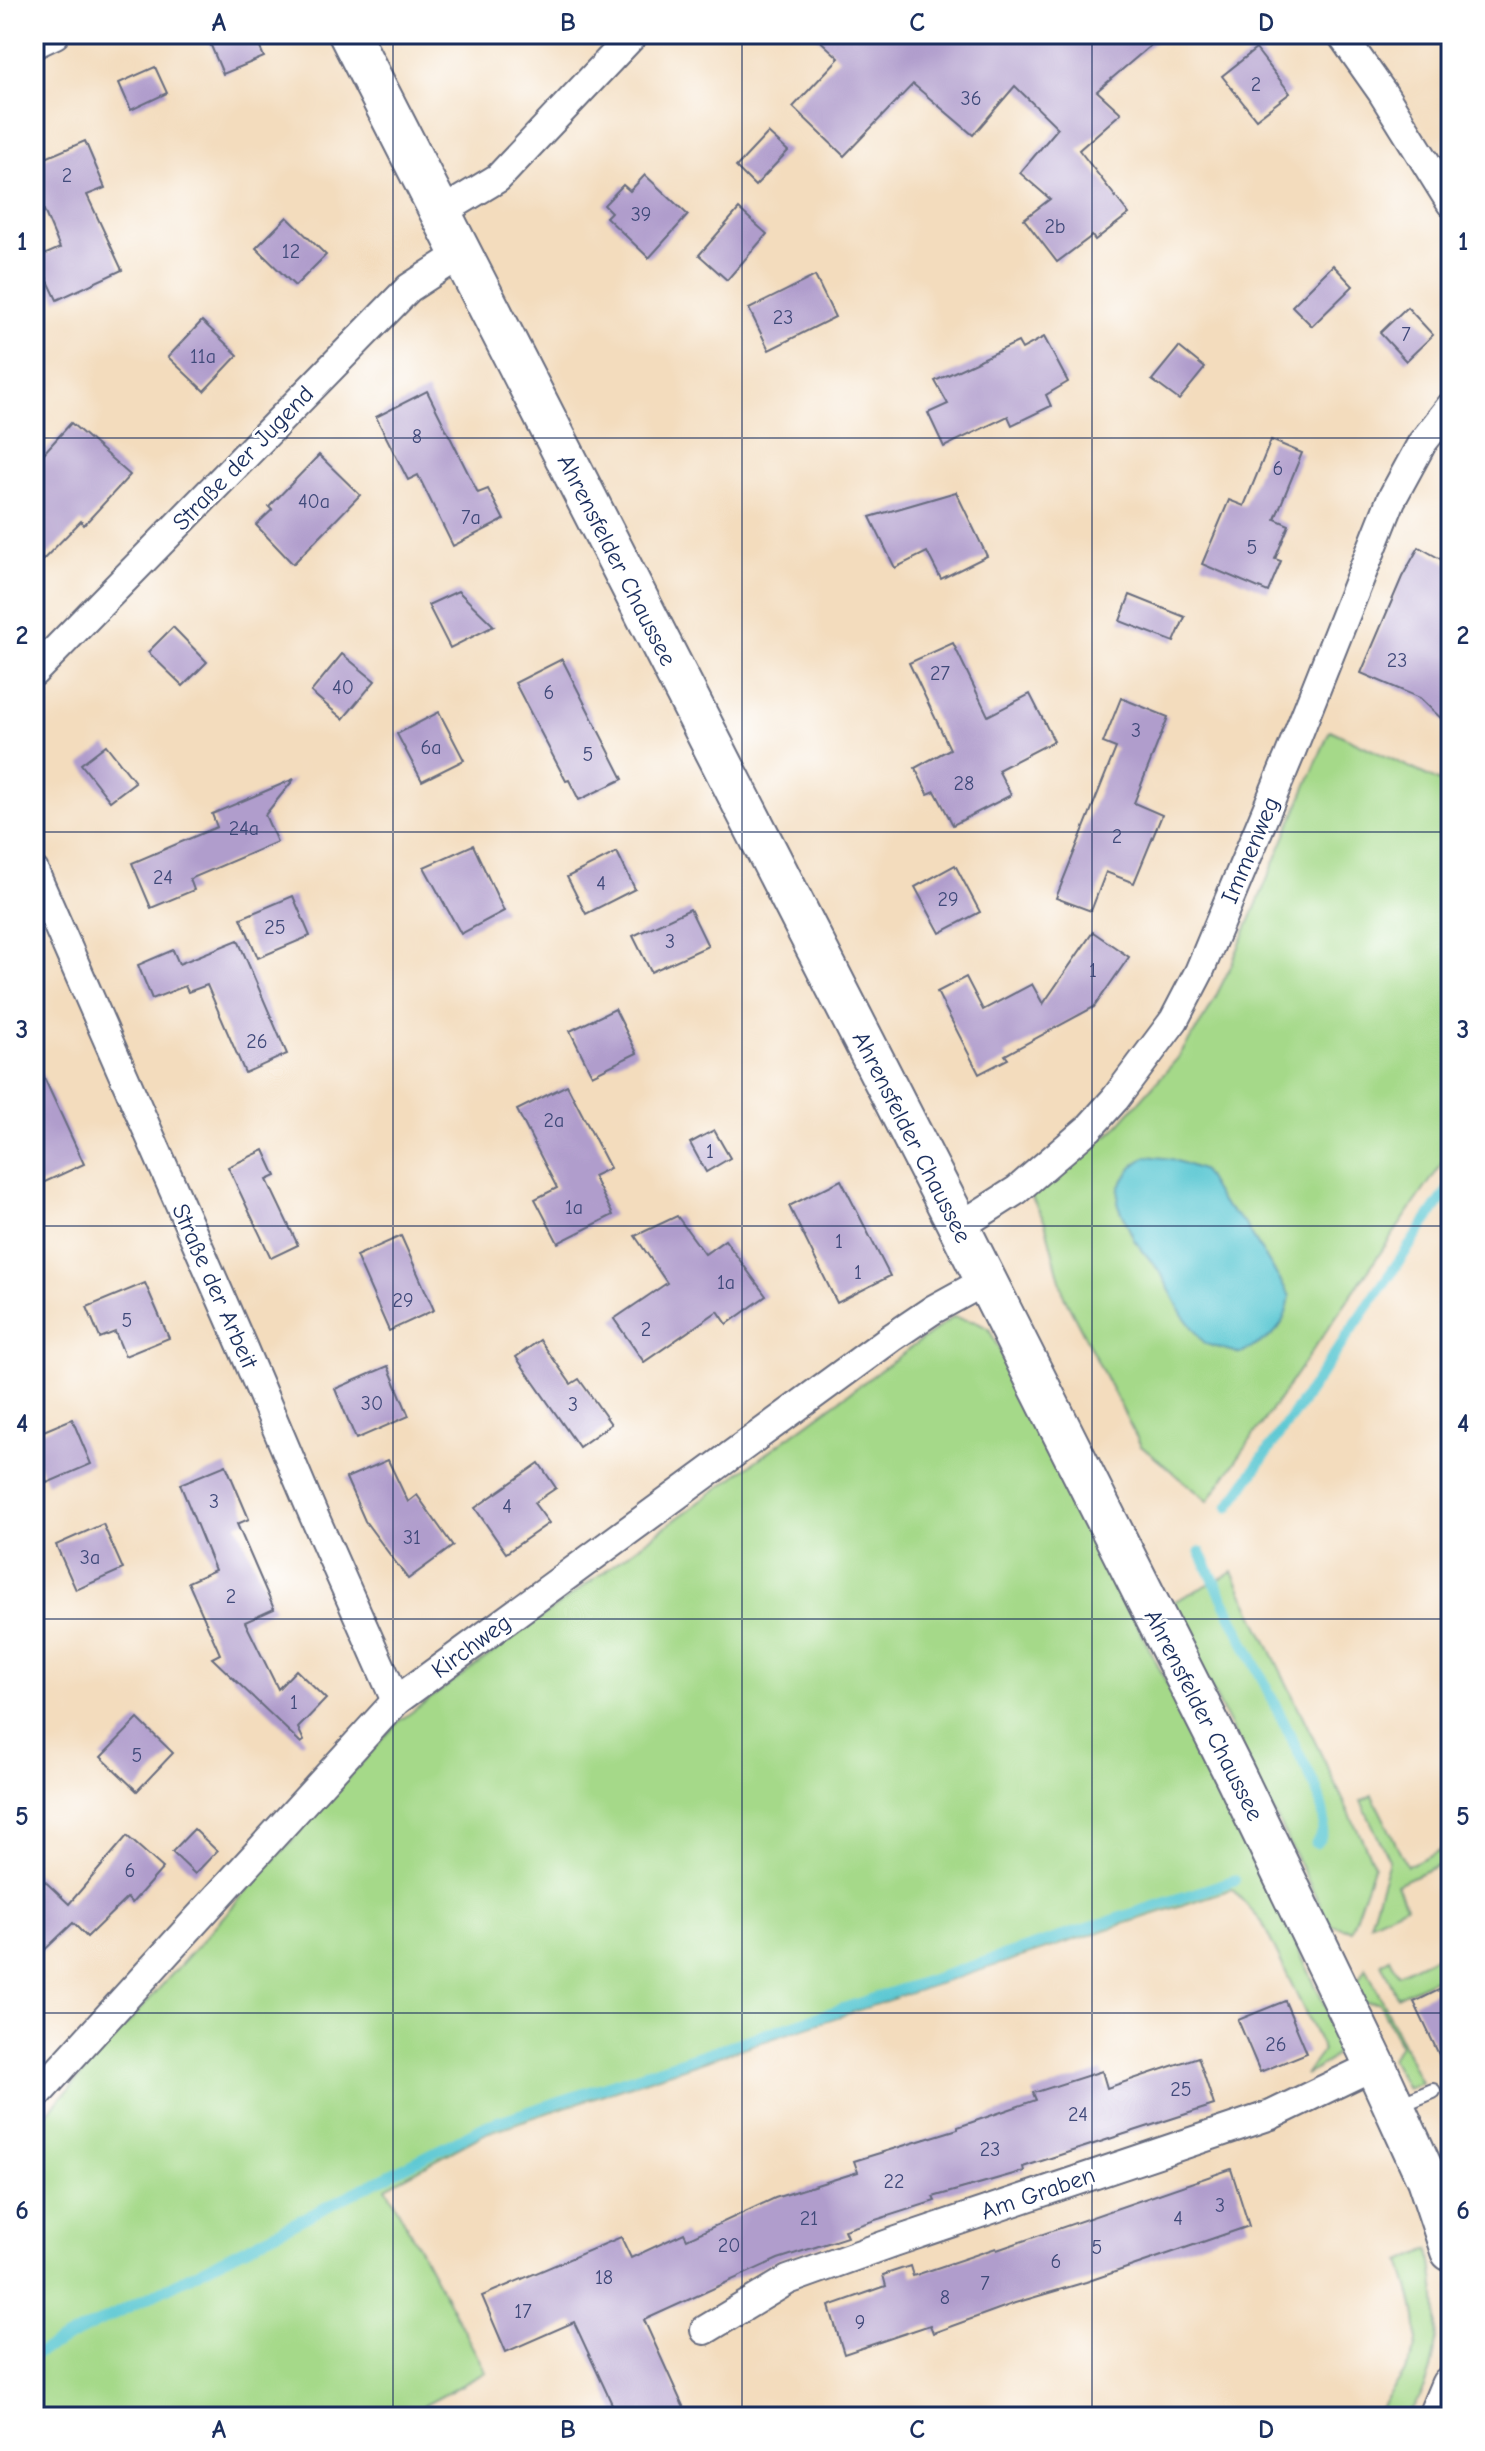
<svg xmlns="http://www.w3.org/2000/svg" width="1485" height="2451" font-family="'Comic Neue',sans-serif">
<rect width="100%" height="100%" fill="#fff"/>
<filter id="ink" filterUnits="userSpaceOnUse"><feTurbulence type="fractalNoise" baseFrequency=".0125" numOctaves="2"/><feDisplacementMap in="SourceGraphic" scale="16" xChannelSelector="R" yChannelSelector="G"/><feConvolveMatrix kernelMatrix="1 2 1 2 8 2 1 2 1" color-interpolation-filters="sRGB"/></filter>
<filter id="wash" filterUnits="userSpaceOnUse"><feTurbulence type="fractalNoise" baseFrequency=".006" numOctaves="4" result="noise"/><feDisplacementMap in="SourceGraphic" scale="32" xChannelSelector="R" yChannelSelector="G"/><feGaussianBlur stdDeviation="1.8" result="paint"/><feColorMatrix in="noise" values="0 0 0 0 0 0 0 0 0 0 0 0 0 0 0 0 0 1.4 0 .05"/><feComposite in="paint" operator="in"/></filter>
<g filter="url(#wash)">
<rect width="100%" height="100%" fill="#f3dcbd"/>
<!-- green -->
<g fill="#a5d989" stroke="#608474" stroke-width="2">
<path d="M 1330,730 L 1451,787 L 1451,1151 L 1208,1501 L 1141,1446 L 1064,1296 L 1045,1222 L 1030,1194 L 1102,1134 L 1107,1136 L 1115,1129 L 1177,1059 L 1207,1014 L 1230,968 Z"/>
<path d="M 953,1317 L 976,1322 L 989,1329 L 1260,1869 L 1340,2037 C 1338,2059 1323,2066 1305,2075 L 1323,2050 L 1262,1922 L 1232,1889 L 919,1990 L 486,2133 L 386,2187 L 486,2372 L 403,2417 L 34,2417 L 34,2128 L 398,1722 Z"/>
<path d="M 1233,1572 L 1374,1864 L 1351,1930 L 1330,1925 L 1169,1604 Z"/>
<path d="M 1372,1795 L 1407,1866 L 1451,1845 L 1451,1859 L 1397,1884 L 1406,1906 L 1370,1923 L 1389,1860 L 1361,1801 Z"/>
<path d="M 1451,1949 L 1451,1971 L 1397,1997 L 1381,1963 L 1390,1958 L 1398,1974 Z"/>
<path d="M 1366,1967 L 1421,2083 L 1407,2089 L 1391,2058 L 1400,2045 L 1379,2003 L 1364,2002 L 1356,1985 Z"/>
<path d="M 1430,2249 C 1437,2295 1443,2341 1426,2385 C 1422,2396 1413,2407 1406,2417 L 1373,2417 C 1386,2400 1416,2362 1417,2341 C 1419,2315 1409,2287 1401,2262 Z"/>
</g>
<!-- water -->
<path fill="#5cc8d3" stroke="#3c7c98" stroke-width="2" d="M 1147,1156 L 1171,1159 L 1202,1170 L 1221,1202 L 1244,1223 L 1290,1296 C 1284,1334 1272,1336 1241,1354 L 1205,1344 L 1182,1314 L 1161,1273 L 1134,1240 L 1118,1203 L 1119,1188 L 1132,1167 Z"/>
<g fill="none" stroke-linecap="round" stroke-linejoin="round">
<!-- stream -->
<g stroke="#5cc8d3" stroke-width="11">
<path d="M 1229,1507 L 1451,1186"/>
<path d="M 1200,1552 L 1317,1790 C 1322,1809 1331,1827 1316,1843"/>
<path d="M 34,2355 L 488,2125 L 1235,1880"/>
</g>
</g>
<g id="blocks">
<!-- building -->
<g fill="#b09dcc">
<path d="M 206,34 L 254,34 L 264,57 L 223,74 Z"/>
<path d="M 813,34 L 1164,34 L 1097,91 L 1121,113 L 1079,150 L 1129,214 L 1095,240 L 1092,236 L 1057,262 L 1024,219 L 1050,199 L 1020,173 L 1058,128 L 1015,86 L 973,135 L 913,84 L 844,156 L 793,107 L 839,58 Z"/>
<path d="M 1256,49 L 1290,93 L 1256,119 L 1222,76 Z"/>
<path d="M 155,67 L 167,93 L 131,110 L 119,83 Z"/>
<path d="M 768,133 L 788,151 L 755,186 L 736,167 Z"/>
<path d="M 85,141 L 105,188 L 87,195 L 122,270 L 57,300 L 37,258 L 60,248 L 34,187 L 34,163 Z"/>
<path d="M 645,175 L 688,215 L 649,258 L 606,217 L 611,212 L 604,205 L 623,185 L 630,191 Z"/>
<path d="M 739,209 L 767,234 L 727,280 L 699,255 Z"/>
<path d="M 287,217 L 326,255 L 295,286 L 256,248 Z"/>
<path d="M 1333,265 L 1353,286 L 1312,326 L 1292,306 Z"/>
<path d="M 815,276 L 835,317 L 769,350 L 749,309 Z"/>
<path d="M 1407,307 L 1433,335 L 1406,361 L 1380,333 Z"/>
<path d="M 202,321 L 238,355 L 204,391 L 168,357 Z"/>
<path d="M 1044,337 L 1068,382 L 1046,395 L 1051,406 L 1012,425 L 1008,416 L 944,447 L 928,413 L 948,404 L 935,381 L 1018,342 L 1022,349 Z"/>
<path d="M 1179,347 L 1205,368 L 1179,400 L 1152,380 Z"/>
<path d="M 427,391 L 478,493 L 488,489 L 504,520 L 453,546 L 418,475 L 408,480 L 376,417 Z"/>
<path d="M 71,423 L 130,475 L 84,525 L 81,521 L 34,569 L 34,464 Z"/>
<path d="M 1271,440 L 1302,453 L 1275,519 L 1289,525 L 1275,559 L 1281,561 L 1268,592 L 1202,564 L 1229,500 L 1244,506 Z"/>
<path d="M 319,455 L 360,495 L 293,564 L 256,525 L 272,510 L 269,507 Z"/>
<path d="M 956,492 L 987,556 L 941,579 L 927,552 L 895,568 L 870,517 Z"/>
<path d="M 1419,547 L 1451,565 L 1451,728 L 1420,698 L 1361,673 L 1402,577 Z"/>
<path d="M 458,591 L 494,626 L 450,648 L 428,605 Z"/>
<path d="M 1130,595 L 1185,617 L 1174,642 L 1120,621 Z"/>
<path d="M 173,627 L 207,662 L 183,686 L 148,652 Z"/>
<path d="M 953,643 L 988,716 L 1030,694 L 1054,741 L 998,770 L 1011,795 L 953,825 L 935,791 L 928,794 L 915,768 L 950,749 L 909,663 Z"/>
<path d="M 342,654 L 375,681 L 343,719 L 311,692 Z"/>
<path d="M 562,659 L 623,779 L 579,800 L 569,780 L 566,781 L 515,683 Z"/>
<path d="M 1121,698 L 1168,717 L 1134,803 L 1162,815 L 1134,883 L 1106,872 L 1091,911 L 1056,898 L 1116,748 L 1103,743 Z"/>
<path d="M 439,712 L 464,760 L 422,781 L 397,734 Z"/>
<path d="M 106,745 L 135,782 L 110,801 L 81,764 Z"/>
<path d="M 294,779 L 265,815 L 277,842 L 190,879 L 194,890 L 151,908 L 132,863 L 217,827 L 212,814 Z"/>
<path d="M 473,845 L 504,911 L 461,934 L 424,867 Z"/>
<path d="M 617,852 L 635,889 L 586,914 L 567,877 Z"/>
<path d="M 955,865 L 980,912 L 940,933 L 915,887 Z"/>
<path d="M 293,896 L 310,936 L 258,958 L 241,918 Z"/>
<path d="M 690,909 L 708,946 L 651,972 L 633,936 Z"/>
<path d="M 1093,932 L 1129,957 L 1094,1007 L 1005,1055 L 1008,1059 L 979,1074 L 937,992 L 966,977 L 983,1010 L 1032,984 L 1043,1004 Z"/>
<path d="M 238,940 L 287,1054 L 245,1073 L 207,985 L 188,992 L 185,986 L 152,999 L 138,965 L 173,950 L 179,964 Z"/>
<path d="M 615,1009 L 637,1053 L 592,1075 L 570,1031 Z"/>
<path d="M 34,1056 L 84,1164 L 34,1187 Z"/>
<path d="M 567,1085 L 610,1168 L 593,1176 L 613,1215 L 558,1243 L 535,1199 L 557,1188 L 517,1110 Z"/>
<path d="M 714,1130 L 730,1158 L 706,1172 L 690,1143 Z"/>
<path d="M 264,1150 L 276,1176 L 267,1180 L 298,1245 L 271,1258 L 228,1167 Z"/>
<path d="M 841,1180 L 890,1276 L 837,1303 L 789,1206 Z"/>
<path d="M 677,1216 L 705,1254 L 725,1240 L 766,1296 L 727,1324 L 718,1311 L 644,1362 L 614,1319 L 667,1283 L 635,1236 Z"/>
<path d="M 401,1236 L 434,1310 L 389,1331 L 356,1256 Z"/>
<path d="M 145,1283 L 169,1338 L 125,1356 L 115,1332 L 100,1338 L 87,1307 Z"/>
<path d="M 540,1340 L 571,1384 L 579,1379 L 611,1424 L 579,1447 L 516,1357 Z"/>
<path d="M 388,1366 L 409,1416 L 356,1439 L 335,1389 Z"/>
<path d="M 72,1419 L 91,1464 L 47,1483 L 34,1453 L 34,1435 Z"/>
<path d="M 388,1460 L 408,1502 L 417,1495 L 453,1546 L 408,1579 L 365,1521 L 346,1478 Z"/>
<path d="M 539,1463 L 556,1488 L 534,1503 L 549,1523 L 506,1553 L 475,1508 Z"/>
<path d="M 226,1465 L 249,1519 L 237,1524 L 274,1609 L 245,1622 L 278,1689 L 296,1670 L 326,1699 L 298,1728 L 304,1741 L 301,1743 L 212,1658 L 220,1654 L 188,1582 L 215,1570 L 180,1484 Z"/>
<path d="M 103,1524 L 123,1569 L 76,1590 L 56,1545 Z"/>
<path d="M 138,1719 L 173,1753 L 137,1791 L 101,1757 Z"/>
<path d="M 194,1829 L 217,1851 L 195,1874 L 172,1852 Z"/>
<path d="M 127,1836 L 163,1868 L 132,1903 L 127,1898 L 87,1937 L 73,1923 L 34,1960 L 34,1871 L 69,1904 Z"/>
<path d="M 1451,1984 L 1451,2080 L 1414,2002 Z"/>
<path d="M 1285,2001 L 1307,2053 L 1260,2072 L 1238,2020 Z"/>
<path d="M 1198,2057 L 1214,2105 L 1023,2167 L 1024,2171 L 933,2197 L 935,2201 L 844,2230 L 847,2237 L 778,2259 L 644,2320 L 688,2417 L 618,2417 L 574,2322 L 506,2352 L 482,2296 L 621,2237 L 631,2258 L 684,2233 L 687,2239 L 775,2198 L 858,2172 L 854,2161 L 958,2129 L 958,2127 L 1036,2100 L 1033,2093 L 1102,2071 L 1107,2088 Z"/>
<path d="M 1231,2169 L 1249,2226 L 1086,2282 L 1015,2303 L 933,2333 L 930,2325 L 844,2354 L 829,2306 L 886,2286 L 883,2275 L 910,2266 L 913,2276 L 996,2248 L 997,2250 Z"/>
</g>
</g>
</g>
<g filter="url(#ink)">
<use href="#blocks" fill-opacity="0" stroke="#676c7f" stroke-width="2"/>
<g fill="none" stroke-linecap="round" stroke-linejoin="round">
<!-- service casing -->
<g stroke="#676c7f" stroke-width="18">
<path id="service" d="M 1395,2107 L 1433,2091"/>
</g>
<!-- minor casing -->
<g stroke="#676c7f" stroke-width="32">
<g id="minor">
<path d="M 1341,34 L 1382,92 L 1451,203"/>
<path d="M 34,44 L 55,34"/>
<path d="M 440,213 L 498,178 L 634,34"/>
<path d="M 34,672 L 409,288 L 461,254"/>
<path d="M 34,871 L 242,1346 L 314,1516 L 396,1701"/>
<path d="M 959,1227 L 1017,1190 L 1089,1128 L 1115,1099 L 1174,1020 L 1199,972 L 1290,754 L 1391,500 L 1422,443 L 1451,406"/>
<path d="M 34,2098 L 396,1701 L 891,1338 L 934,1309 L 985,1281"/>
<path d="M 705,2330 L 788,2280 L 894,2242 L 1271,2115 L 1375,2065"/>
</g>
</g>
<!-- secondary casing -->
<g stroke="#676c7f" stroke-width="44">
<g id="secondary">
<path d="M 349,34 L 959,1227 L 1234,1773 L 1375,2065 L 1427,2179 L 1451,2251"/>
<path d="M 1438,2417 L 1451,2386"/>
</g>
</g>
<!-- service -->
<use href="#service" stroke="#fff" stroke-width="14"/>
<!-- minor -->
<use href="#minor" stroke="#fff" stroke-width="28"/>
<!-- secondary -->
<use href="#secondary" stroke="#fff" stroke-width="40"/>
</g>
</g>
<!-- grid -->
<path fill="none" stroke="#1b2f5e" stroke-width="2" stroke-opacity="0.55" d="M 393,34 L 393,2417M 742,34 L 742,2417M 1092,34 L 1092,2417M 34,438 L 1451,438M 34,832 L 1451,832M 34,1226 L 1451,1226M 34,1619 L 1451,1619M 34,2013 L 1451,2013"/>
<g text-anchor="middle" stroke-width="6" stroke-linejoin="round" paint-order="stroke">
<!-- number labels -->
<g font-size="20" fill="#404a7a">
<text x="1256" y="91">2</text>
<text x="971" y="105">36</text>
<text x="67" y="182">2</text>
<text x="641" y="221">39</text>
<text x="1055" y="233">2b</text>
<text x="291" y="258">12</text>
<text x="783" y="324">23</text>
<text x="1406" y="341">7</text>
<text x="203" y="363">11a</text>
<text x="417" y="443">8</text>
<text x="1278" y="475">6</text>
<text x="314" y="508">40a</text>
<text x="471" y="524">7a</text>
<text x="1252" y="554">5</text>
<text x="1397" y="667">23</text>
<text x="940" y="680">27</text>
<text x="343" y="694">40</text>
<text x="549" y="699">6</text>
<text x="1136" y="737">3</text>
<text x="431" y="754">6a</text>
<text x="588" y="761">5</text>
<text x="964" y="790">28</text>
<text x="244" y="835">24a</text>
<text x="1117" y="843">2</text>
<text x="163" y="884">24</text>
<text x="601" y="890">4</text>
<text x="948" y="906">29</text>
<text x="275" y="934">25</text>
<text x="670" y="948">3</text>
<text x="1093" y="977">1</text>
<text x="257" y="1048">26</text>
<text x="554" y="1127">2a</text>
<text x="710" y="1158">1</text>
<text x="574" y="1214">1a</text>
<text x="839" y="1248">1</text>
<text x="858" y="1279">1</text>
<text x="726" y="1289">1a</text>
<text x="403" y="1307">29</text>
<text x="127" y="1327">5</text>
<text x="646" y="1336">2</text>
<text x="372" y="1410">30</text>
<text x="573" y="1411">3</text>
<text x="214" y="1508">3</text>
<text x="507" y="1513">4</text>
<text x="412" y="1544">31</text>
<text x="90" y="1564">3a</text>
<text x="231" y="1603">2</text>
<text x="294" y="1709">1</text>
<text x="137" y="1762">5</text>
<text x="130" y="1877">6</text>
<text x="1276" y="2051">26</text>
<text x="1181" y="2096">25</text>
<text x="1078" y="2121">24</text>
<text x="990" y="2156">23</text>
<text x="894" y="2188">22</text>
<text x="1220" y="2212">3</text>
<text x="809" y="2225">21</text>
<text x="1178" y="2225">4</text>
<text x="729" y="2252">20</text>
<text x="1097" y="2254">5</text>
<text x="1056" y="2268">6</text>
<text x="604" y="2284">18</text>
<text x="985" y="2290">7</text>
<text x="945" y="2304">8</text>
<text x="523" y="2318">17</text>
<text x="860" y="2329">9</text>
</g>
<!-- street labels -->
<g font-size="24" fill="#1b2f5e" stroke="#fff">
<text transform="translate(243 458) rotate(-46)" y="8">Straße der Jugend</text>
<text transform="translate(617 560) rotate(63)" y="8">Ahrensfelder Chaussee</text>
<text transform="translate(1250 850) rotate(-67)" y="8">Immenweg</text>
<text transform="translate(912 1137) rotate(63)" y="8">Ahrensfelder Chaussee</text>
<text transform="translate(215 1286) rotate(66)" y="8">Straße der Arbeit</text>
<text transform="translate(471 1646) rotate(-36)" y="8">Kirchweg</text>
<text transform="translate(1204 1715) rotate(63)" y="8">Ahrensfelder Chaussee</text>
<text transform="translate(1038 2193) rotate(-19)" y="8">Am Graben</text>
</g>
</g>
<!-- margin -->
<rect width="1485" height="2451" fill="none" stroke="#fff" stroke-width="88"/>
<rect x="44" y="44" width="1397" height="2363" fill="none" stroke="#1b2f5e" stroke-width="3"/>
<g font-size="26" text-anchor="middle" font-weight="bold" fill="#1b2f5e">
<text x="219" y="31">A</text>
<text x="568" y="31">B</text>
<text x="917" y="31">C</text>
<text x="1266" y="31">D</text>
<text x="22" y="250">1</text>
<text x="1463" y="250">1</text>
<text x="22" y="644">2</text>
<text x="1463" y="644">2</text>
<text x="22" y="1038">3</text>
<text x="1463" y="1038">3</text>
<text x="22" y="1432">4</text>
<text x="1463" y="1432">4</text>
<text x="22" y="1825">5</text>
<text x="1463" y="1825">5</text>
<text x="22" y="2219">6</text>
<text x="1463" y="2219">6</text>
<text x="219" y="2438">A</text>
<text x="568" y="2438">B</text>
<text x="917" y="2438">C</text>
<text x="1266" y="2438">D</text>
</g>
</svg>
